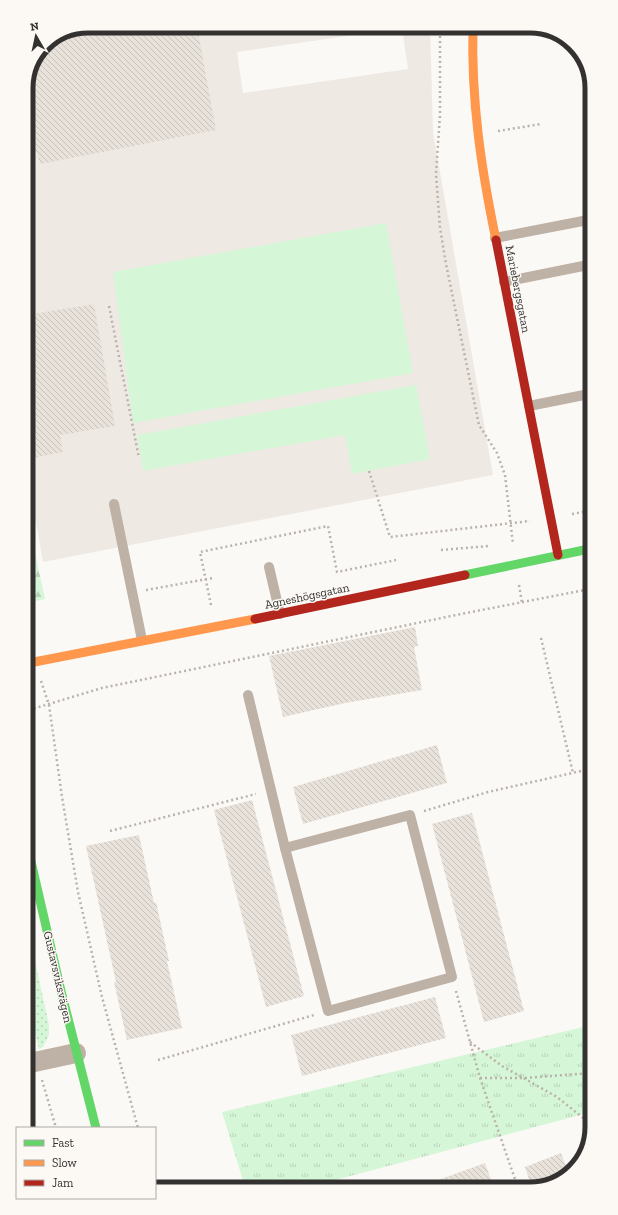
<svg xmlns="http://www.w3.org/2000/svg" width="618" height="1215" font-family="'Zilla Slab',serif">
<defs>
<pattern id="grass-dots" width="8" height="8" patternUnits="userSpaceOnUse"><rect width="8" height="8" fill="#d5f6d7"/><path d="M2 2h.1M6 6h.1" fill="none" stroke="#b7d3b9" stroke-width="1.8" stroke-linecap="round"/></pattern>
<pattern id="forest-firs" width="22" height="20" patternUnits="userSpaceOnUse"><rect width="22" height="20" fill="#d5f6d7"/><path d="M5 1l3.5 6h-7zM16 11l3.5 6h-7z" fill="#b7d3b9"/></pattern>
<pattern id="park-tufts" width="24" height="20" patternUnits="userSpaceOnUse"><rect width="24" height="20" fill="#d5f6d7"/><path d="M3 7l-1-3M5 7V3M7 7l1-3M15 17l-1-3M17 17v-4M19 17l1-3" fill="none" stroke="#b7d3b9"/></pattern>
<pattern id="building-back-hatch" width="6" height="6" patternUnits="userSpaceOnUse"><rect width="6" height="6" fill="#e8e2da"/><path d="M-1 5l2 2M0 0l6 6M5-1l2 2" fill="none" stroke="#c8c2bc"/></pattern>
</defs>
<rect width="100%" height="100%" fill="#fbf9f6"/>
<!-- built -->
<path fill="#efe9e4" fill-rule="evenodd" d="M 88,26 L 430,26 L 433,132 L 493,475 L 43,562 L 28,476 L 26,84 ZM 402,28 L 408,69 L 243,93 L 237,52 Z"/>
<!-- grass -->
<path fill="url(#grass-dots)" d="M 30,938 L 49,1025 L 49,1035 L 43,1047 L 39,1049 L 30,1011 Z"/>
<!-- forest -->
<path fill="url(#forest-firs)" d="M 28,521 L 45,599 L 28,603 Z"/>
<!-- park -->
<path fill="url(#park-tufts)" d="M 592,1025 L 591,1130 L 584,1114 L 309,1187 L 245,1187 L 222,1112 Z"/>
<!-- pitch -->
<g fill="#d5f6d7">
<path d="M 386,223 L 413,373 L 133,423 L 113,272 Z"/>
<path d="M 416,385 L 430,459 L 352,474 L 345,435 L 143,471 L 137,435 Z"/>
</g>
<!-- building -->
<g fill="url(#building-back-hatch)">
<path d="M 88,26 L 197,26 L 216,130 L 40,164 L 37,152 L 26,154 L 26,84 L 44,44 Z"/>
<path d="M 94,304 L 115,426 L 60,435 L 63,452 L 28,459 L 27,315 Z"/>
<path d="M 415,627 L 418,646 L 414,647 L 422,690 L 345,703 L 283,717 L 269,656 Z"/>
<path d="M 437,745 L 447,783 L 303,824 L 293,787 Z"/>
<path d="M 252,800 L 304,996 L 266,1007 L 214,810 Z"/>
<path d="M 472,813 L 524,1011 L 484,1022 L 432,824 Z"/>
<path d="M 139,835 L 154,903 L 156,902 L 169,961 L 167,961 L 182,1028 L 127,1040 L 114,982 L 116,982 L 86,846 Z"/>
<path d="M 435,997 L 446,1038 L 302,1076 L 291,1035 Z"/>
<path d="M 561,1153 L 568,1172 L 553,1184 L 531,1185 L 525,1167 Z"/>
<path d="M 485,1163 L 493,1185 L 430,1186 L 430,1183 Z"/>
</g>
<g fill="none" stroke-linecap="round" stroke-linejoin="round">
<!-- path -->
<g stroke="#bab2ab" stroke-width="2.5" stroke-dasharray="2 3" stroke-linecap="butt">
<path d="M 440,26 L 440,115 L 436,174 L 440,228 L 446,264 L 479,425 L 497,453 L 505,475 L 513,544"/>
<path d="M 440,30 L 451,30"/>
<path d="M 498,131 L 541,124"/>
<path d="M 109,306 L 139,458"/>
<path d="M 369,471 L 390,537 L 530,521"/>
<path d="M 572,514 L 589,511"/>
<path d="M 441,550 L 489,546"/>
<path d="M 519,585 L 522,603"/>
<path d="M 146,590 L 213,578"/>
<path d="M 211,605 L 200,552 L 328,526 L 337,572 L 396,560"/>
<path d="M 541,638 L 573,773"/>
<path d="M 41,681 L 49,705 L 62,797 L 78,892 L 102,997 L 138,1128"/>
<path d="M 29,710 L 102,688 L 461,614 L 590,589"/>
<path d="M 424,811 L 488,792 L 590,769"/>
<path d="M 110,831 L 256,794"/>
<path d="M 456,991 L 480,1078 L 517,1185"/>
<path d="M 470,1042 L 502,1066 L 557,1097 L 592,1125"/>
<path d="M 158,1060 L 314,1015"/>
<path d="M 480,1078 L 524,1078 L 592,1073"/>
<path d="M 42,1080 L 56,1128"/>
<path d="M 155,1187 L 155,1188"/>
</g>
<!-- lane -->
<g stroke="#beb1a6" stroke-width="10">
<path d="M 495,238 L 588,220"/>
<path d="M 504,282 L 588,265"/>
<path d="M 529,406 L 589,394"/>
<path d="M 114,504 L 142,640"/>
<path d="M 269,567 L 280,614"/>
<path d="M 248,695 L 285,848"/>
<path d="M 410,815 L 452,977 L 328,1011 L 285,848 Z"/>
</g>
<!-- street -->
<path stroke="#beb1a6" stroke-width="20" d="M 30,1063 L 76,1053"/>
<!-- fast -->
<g stroke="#63d668" stroke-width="9">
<path d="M 465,575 L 589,549"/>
<path d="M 29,853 L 61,991 L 96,1128"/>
</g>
<!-- slow -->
<g stroke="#ff974d" stroke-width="9">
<path d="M 473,26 C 471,100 481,168 496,240"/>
<path d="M 29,663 L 255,619"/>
</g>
<!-- jam -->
<g stroke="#b3261e" stroke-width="9">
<path d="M 496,240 L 558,555"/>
<path d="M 255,619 L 465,575"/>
</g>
</g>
<g text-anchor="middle" stroke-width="3" stroke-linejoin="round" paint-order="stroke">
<!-- street labels -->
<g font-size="12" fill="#343231" stroke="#fcf9f5">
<text transform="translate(518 289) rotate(79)" y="4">Mariebergsgatan</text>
<text transform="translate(307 596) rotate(-12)" y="4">Agneshögsgatan</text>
<text transform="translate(58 977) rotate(77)" y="4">Gustavsviksvägen</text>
</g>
</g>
<!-- crop -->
<path d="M0 0H618V1215H0ZM88 33H530A55 55 0 0 1 585 88V1127A55 55 0 0 1 530 1182H88A55 55 0 0 1 33 1127V88A55 55 0 0 1 88 33Z" fill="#fcf9f5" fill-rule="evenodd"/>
<path fill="none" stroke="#343231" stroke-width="5" d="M88 33H530A55 55 0 0 1 585 88V1127A55 55 0 0 1 530 1182H88A55 55 0 0 1 33 1127V88A55 55 0 0 1 88 33Z"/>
<!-- legend -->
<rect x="16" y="1127" width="140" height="72" fill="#fcf9f5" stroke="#aca9a7"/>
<rect x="24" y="1140" width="20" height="6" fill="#63d668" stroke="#aca9a7"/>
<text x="52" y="1147" font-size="12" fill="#343231">Fast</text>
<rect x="24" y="1160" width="20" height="6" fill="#ff974d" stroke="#aca9a7"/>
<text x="52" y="1167" font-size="12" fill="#343231">Slow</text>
<rect x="24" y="1180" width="20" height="6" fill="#b3261e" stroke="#aca9a7"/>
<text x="52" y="1187" font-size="12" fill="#343231">Jam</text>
<!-- north arrow -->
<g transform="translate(36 36) rotate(351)" stroke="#fcf9f5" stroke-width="3" paint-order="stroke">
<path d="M0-3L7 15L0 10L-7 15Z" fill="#343231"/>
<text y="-6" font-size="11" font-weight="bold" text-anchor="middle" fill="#343231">N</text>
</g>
</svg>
